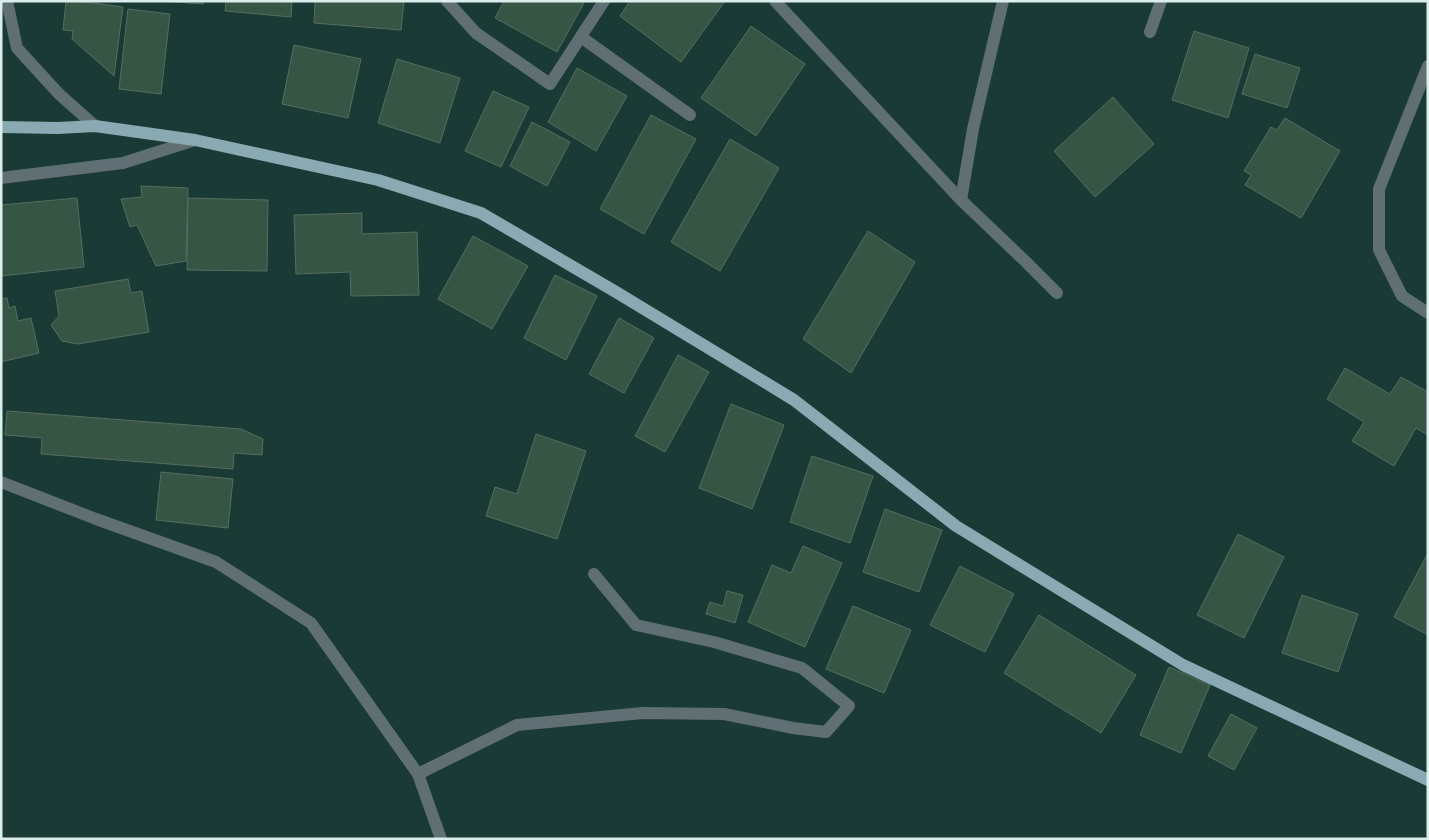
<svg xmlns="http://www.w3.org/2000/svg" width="1429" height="840" font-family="'PT Serif',serif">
<rect width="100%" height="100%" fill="#1a3a36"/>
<!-- building -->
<g fill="#375544" stroke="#556e5f">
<path d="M 66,1 L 79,1 L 123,7 L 114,76 L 72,39 L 73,31 L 63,30 Z"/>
<path d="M 162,1 L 203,1 L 203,4 Z"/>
<path d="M 226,1 L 292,1 L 291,17 L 225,11 Z"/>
<path d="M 315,1 L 404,1 L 401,30 L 314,23 Z"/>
<path d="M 504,1 L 585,1 L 557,52 L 495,18 Z"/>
<path d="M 630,1 L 725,1 L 681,62 L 620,16 Z"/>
<path d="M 128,9 L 170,14 L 161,94 L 119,89 Z"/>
<path d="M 751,26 L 805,64 L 756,136 L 701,98 Z"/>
<path d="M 1194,31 L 1249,48 L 1228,118 L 1172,100 Z"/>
<path d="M 294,45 L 361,59 L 348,118 L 282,104 Z"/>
<path d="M 1255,54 L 1300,68 L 1287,108 L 1242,94 Z"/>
<path d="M 397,59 L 460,78 L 440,143 L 378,123 Z"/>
<path d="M 577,68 L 627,96 L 596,151 L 548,122 Z"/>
<path d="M 493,91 L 529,107 L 501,167 L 465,151 Z"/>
<path d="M 1113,97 L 1154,144 L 1095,197 L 1054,151 Z"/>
<path d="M 651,115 L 696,139 L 644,234 L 600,209 Z"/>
<path d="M 1285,118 L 1340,151 L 1301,218 L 1245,185 L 1251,175 L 1244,171 L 1271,127 L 1277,130 Z"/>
<path d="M 532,122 L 570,142 L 547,186 L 510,166 Z"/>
<path d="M 730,139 L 779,168 L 720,271 L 671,242 Z"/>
<path d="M 141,186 L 188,188 L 186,261 L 156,266 L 137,225 L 130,227 L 121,199 L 142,197 Z"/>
<path d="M 77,198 L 84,267 L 1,276 L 1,205 Z"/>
<path d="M 188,198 L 268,200 L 267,271 L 187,270 Z"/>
<path d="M 362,213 L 362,234 L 417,232 L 419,295 L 351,296 L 350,272 L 296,274 L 294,215 Z"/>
<path d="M 868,231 L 915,262 L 851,373 L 803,339 Z"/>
<path d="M 473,236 L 528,266 L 492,329 L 438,299 Z"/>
<path d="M 555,275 L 597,296 L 566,360 L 524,338 Z"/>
<path d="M 128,279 L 131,293 L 142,291 L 149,332 L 78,344 L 62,341 L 51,325 L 59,316 L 55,291 Z"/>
<path d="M 7,298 L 9,308 L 15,306 L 18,321 L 31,318 L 39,353 L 1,362 L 1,299 Z"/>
<path d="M 619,318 L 654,338 L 624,393 L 589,374 Z"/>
<path d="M 678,355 L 709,372 L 665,452 L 635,436 Z"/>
<path d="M 1345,368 L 1390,394 L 1401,377 L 1428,392 L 1428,435 L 1416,428 L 1394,466 L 1352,441 L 1364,422 L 1327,399 Z"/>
<path d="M 731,404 L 784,425 L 752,509 L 699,488 Z"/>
<path d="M 7,411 L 241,429 L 263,439 L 262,455 L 234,453 L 233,469 L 41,454 L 42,438 L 5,435 Z"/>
<path d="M 536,434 L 586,451 L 557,539 L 486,516 L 495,487 L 517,494 Z"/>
<path d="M 812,456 L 873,476 L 850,543 L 790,522 Z"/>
<path d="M 161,472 L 233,479 L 228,528 L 156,520 Z"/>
<path d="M 885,509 L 942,530 L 919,592 L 863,572 Z"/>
<path d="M 1238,534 L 1284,557 L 1244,638 L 1197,615 Z"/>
<path d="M 803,546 L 842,563 L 805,647 L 748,622 L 772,565 L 791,573 Z"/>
<path d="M 1428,553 L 1428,635 L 1394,617 Z"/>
<path d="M 960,566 L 1014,594 L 985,652 L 930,625 Z"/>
<path d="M 727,591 L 743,595 L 735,623 L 706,614 L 710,602 L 723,606 Z"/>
<path d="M 1302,595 L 1358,614 L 1338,672 L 1282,653 Z"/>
<path d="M 853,606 L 911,630 L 884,693 L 826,669 Z"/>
<path d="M 1039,615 L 1136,675 L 1101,733 L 1004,673 Z"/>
<path d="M 1169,667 L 1210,685 L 1181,753 L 1140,735 Z"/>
<path d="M 1231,714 L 1257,728 L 1234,770 L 1208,756 Z"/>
</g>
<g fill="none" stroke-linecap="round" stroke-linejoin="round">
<!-- minor -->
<g stroke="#5f6f73" stroke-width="12">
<path d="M 7,1 L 17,48 L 59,94 L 95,126"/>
<path d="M 447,1 L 476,33 L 550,84 L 604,1"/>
<path d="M 775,1 L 961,200 L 1026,262 L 1057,293"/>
<path d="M 1150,32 L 1161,1"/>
<path d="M 581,37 L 690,115"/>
<path d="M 1428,66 L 1379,189 L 1379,250 L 1402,296 L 1428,313"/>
<path d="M 1,178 L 123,163 L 195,140"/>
<path d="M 961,200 L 973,129 L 1003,1"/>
<path d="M 1,482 L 96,519 L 216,562 L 311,623 L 418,774 L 441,839"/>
<path d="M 418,774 L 517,725 L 643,713 L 724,714 L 793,728 L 826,732 L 849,706 L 802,668 L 714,642 L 636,625 L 594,574"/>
</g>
<!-- major -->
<path stroke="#89aab2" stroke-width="12" d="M 1,127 L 58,128 L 95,126 L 195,140 L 378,180 L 481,213 L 616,292 L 794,400 L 956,526 L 1183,665 L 1428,780"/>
</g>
<!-- border -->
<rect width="1429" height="840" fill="none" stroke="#dceeeb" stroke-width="5"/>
</svg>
